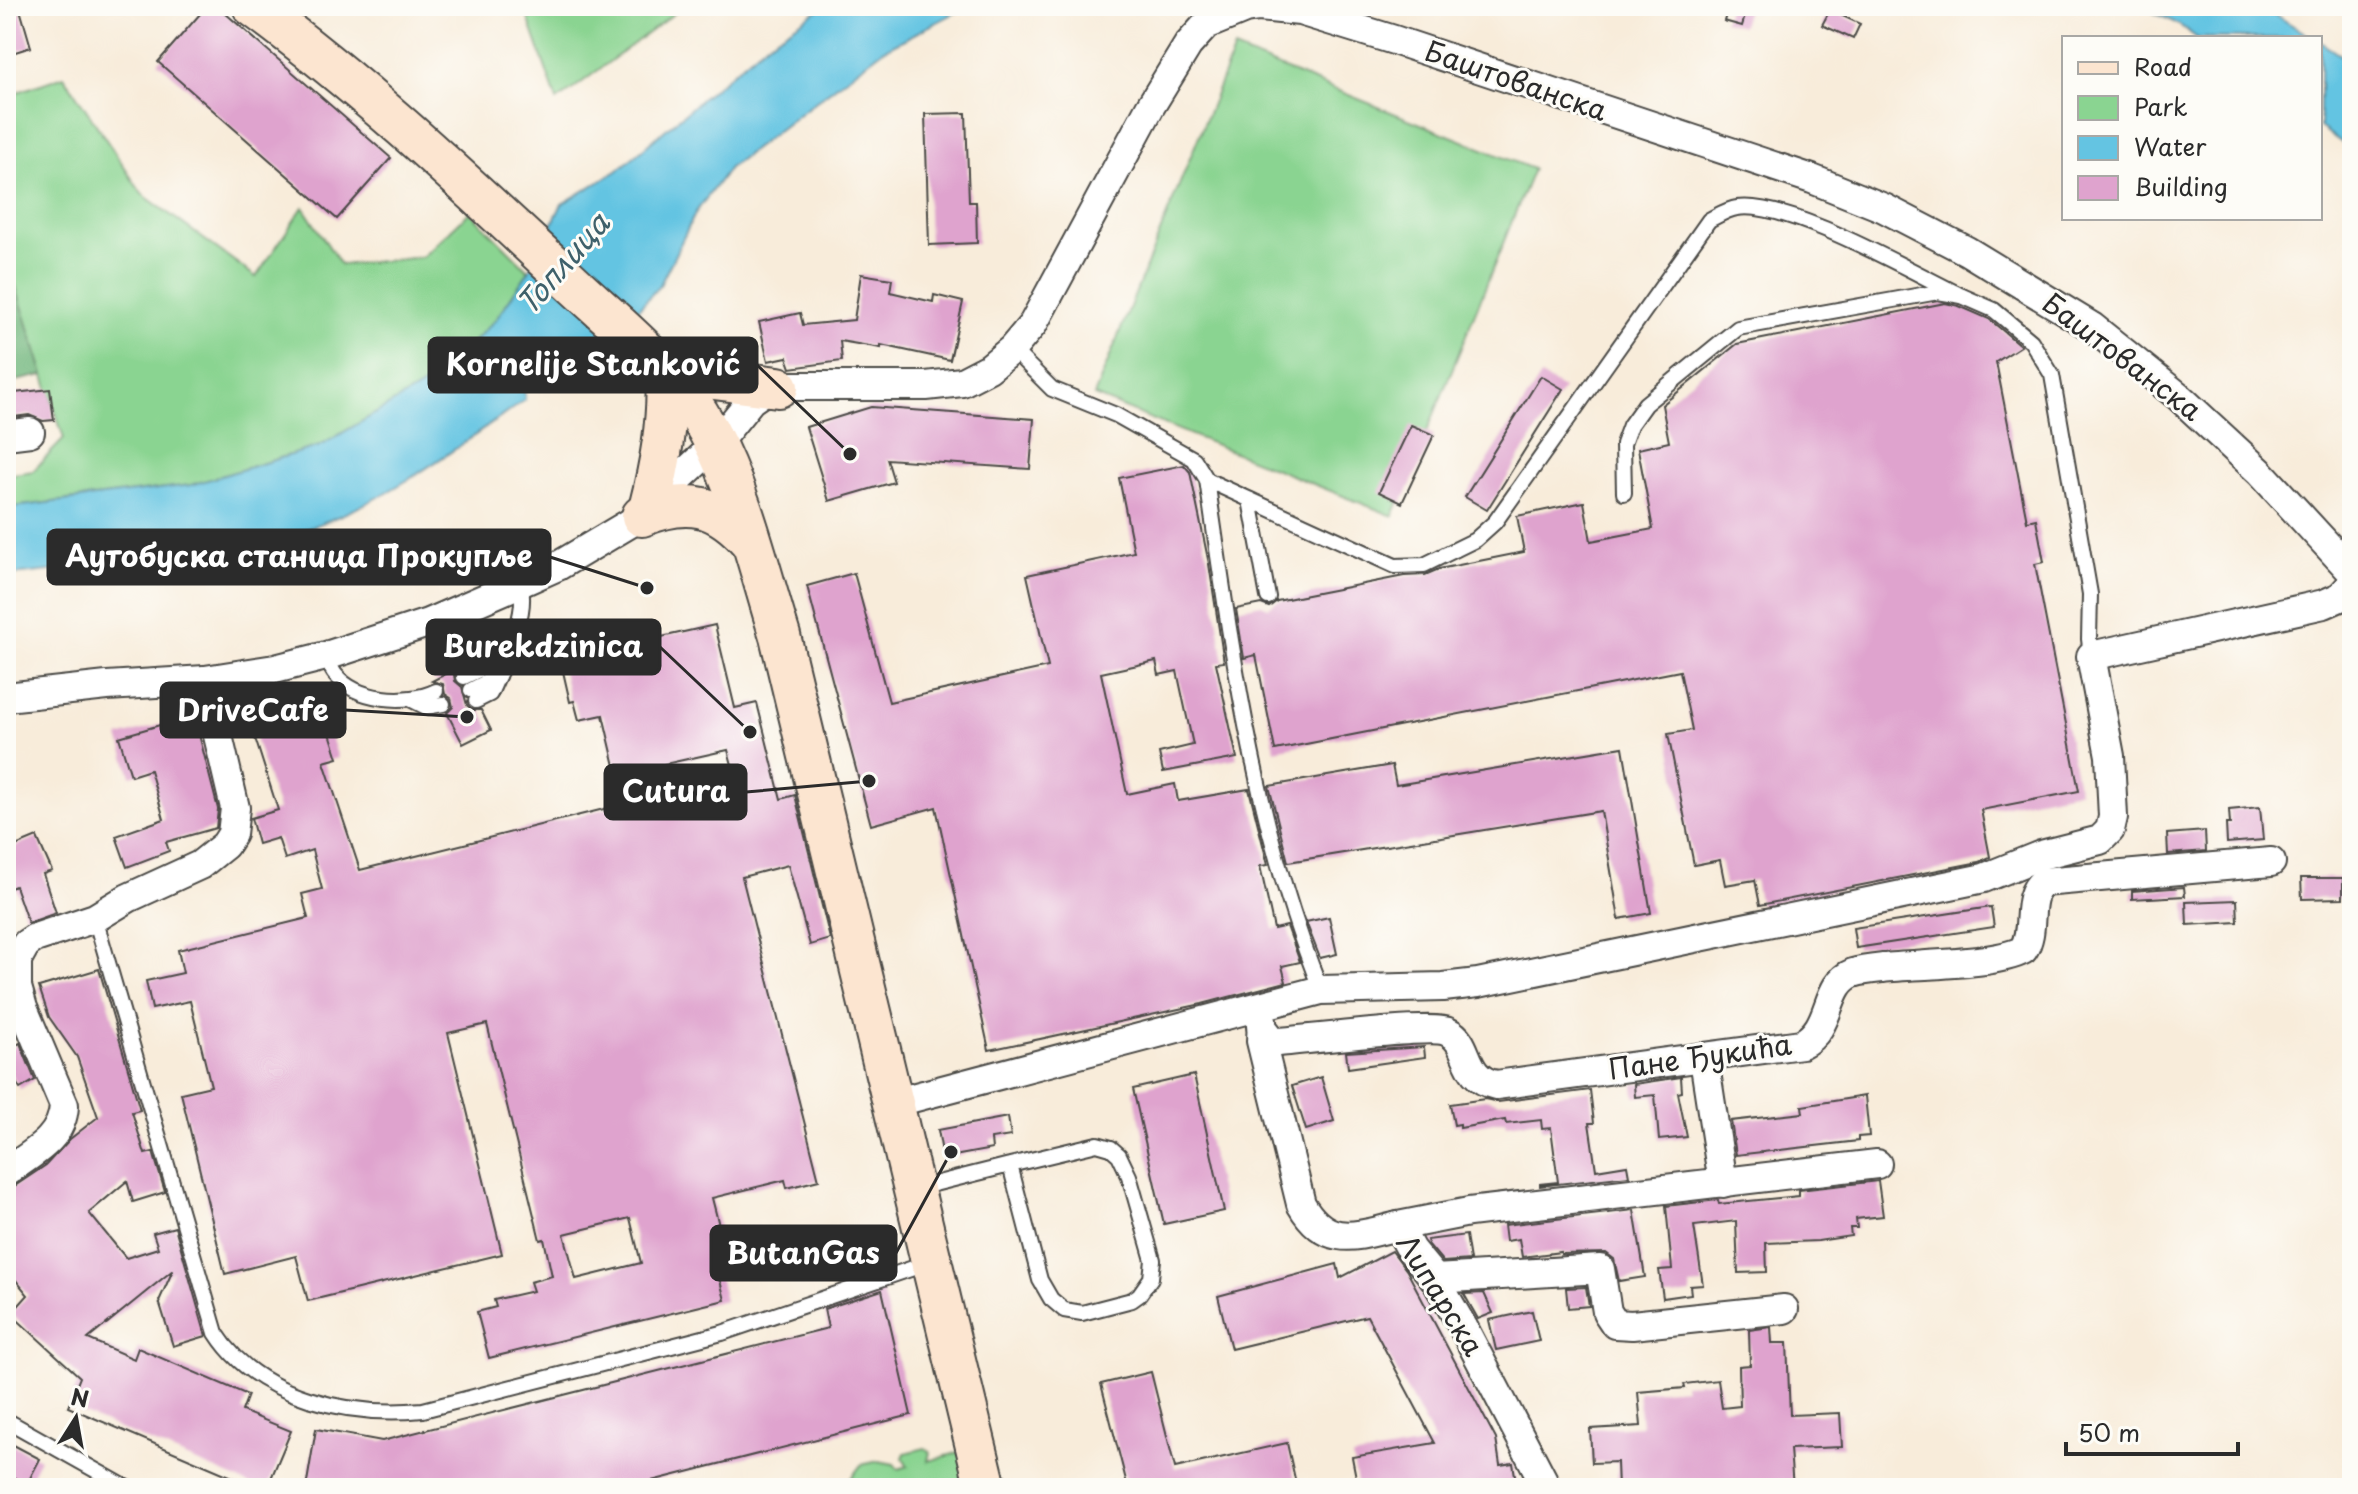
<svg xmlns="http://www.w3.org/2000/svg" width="2358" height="1494" font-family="'Playpen Sans',sans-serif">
<rect width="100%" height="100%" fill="#fdfcf7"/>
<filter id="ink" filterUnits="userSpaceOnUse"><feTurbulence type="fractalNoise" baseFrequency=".0125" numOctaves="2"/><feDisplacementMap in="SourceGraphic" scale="16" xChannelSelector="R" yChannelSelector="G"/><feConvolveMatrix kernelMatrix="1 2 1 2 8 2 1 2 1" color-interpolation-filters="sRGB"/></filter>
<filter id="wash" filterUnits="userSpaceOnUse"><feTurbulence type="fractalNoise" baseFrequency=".006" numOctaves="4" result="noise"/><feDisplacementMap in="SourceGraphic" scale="32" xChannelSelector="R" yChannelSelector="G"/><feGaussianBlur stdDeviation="1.8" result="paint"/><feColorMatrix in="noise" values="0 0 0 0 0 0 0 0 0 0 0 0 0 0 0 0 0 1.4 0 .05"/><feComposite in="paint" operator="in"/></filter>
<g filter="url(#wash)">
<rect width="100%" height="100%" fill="#f8ecda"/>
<!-- green -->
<g fill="#8ad491" stroke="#5a805e" stroke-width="2">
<path d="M 524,6 L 684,6 L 557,101 Z"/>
<path d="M 1234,49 L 1533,169 L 1393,516 L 1094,396 Z"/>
<path d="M 64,76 L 142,194 L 256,277 L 303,207 L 341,265 L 422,257 L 470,212 L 529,271 L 496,319 L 439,376 L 320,446 L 191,485 L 6,508 L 6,475 L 33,471 L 64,439 L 6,256 L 6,96 Z"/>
<path d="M 925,1448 L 930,1452 L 928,1461 L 965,1451 L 975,1488 L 826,1488 L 848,1482 L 861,1465 L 879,1461 L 894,1464 L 898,1469 L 908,1466 L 903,1458 L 905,1453 Z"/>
</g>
<!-- forest -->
<path fill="#6fb67b" stroke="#4d7053" stroke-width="2" d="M 6,256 L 44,375 L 6,383 Z"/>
<!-- water -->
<g fill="#64c4e2" stroke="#487886" stroke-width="2">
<path d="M 824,6 L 968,6 L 883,50 L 729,168 L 696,212 L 660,285 L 602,349 L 542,387 L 524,382 L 525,400 C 458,447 389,500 311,527 C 219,560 104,564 6,576 L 6,508 L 191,485 L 320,446 L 439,376 L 496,319 L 529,271 L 562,204 L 617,171 L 766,44 Z"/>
<path d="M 2140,6 L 2261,6 L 2313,38 L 2197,38 L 2178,24 Z"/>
<path d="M 2320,42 L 2352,63 L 2352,150 L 2320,127 Z"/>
</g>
<g id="blocks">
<!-- building -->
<g fill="#dfa3ce" fill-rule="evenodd">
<path d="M 6,6 L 19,6 L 31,47 L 9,54 L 6,44 Z"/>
<path d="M 207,6 L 217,6 L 391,158 L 337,219 L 158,62 Z"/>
<path d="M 1729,6 L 1748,6 L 1742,26 L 1724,21 Z"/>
<path d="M 1830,10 L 1860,24 L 1853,39 L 1822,25 Z"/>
<path d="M 966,113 L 969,202 L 976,202 L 977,243 L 929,245 L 925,114 Z"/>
<path d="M 861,274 L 892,279 L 890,292 L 933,302 L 934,295 L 963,302 L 950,360 L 881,345 L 881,348 L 840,341 L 842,361 L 791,368 L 787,357 L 768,361 L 759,322 L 800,313 L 803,325 L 854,320 Z"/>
<path d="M 1945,303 L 1959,306 L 1989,319 L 2021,346 L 1996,362 L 2027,521 L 2036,519 L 2044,562 L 2035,564 L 2079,791 L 1981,810 L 1990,857 L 1979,862 L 1760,905 L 1755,880 L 1725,885 L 1720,860 L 1694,865 L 1668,734 L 1692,730 L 1680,671 L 1275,750 L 1256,655 L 1244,658 L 1236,609 L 1261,604 L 1269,607 L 1277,601 L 1404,576 L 1425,575 L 1439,569 L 1524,552 L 1517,516 L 1584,502 L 1591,541 L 1653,529 L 1638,449 L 1669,442 L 1662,405 L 1737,344 Z"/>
<path d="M 1541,376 L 1563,389 L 1487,510 L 1465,497 Z"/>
<path d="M 50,389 L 54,420 L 43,421 L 29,415 L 6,418 L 6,394 Z"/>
<path d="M 871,407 L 1034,419 L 1030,469 L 887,459 L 894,482 L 829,501 L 806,427 Z"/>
<path d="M 1411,425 L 1434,435 L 1402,503 L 1379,492 Z"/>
<path d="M 1184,465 L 1190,472 L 1209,564 L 1224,662 L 1216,663 L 1237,758 L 1163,772 L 1159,753 L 1193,745 L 1177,671 L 1159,675 L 1156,661 L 1101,673 L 1127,794 L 1175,784 L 1178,801 L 1249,789 L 1268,865 L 1260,866 L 1274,929 L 1287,926 L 1300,962 L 1282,966 L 1286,982 L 1202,1004 L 989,1050 L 936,807 L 871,825 L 807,586 L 854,573 L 889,702 L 1048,667 L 1027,575 L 1134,552 L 1119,478 Z"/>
<path d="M 715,625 L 735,708 L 757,703 L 781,799 L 795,795 L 830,939 L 810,945 L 788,865 L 742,877 L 819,1180 L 787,1188 L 785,1180 L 712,1198 L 724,1245 L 720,1246 L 725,1266 L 717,1269 L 725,1300 L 489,1358 L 477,1312 L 496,1307 L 494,1300 L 533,1291 L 530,1282 L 552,1276 L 544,1239 L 540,1240 L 487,1024 L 448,1033 L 502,1254 L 308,1301 L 296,1256 L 225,1274 L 181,1093 L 211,1086 L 190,1001 L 152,1009 L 146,981 L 183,973 L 178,950 L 308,918 L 302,894 L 322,889 L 312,850 L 285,859 L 278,838 L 258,844 L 251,818 L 278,810 L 255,738 L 308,720 L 312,729 L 327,724 L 338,758 L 324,762 L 360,870 L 624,804 L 603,715 L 579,720 L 574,701 L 570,702 L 562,667 L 659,645 L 657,638 ZM 728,750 L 741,798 L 678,814 L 665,764 ZM 630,1218 L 641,1263 L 576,1279 L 564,1234 Z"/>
<path d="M 459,667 L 454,675 L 455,681 L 462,687 L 467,705 L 471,710 L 481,710 L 491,730 L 463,744 L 447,713 L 453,707 L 451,698 L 445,694 L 443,684 L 432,681 Z"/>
<path d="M 194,715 L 218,809 L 216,828 L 166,842 L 169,851 L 127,867 L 116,836 L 164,819 L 150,770 L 131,776 L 119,737 Z"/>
<path d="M 1623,747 L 1651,913 L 1619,919 L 1601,811 L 1288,862 L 1269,786 L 1392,765 L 1396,785 Z"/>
<path d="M 2260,807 L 2263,840 L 2227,843 L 2226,824 L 2230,824 L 2229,810 Z"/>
<path d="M 2205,831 L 2206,851 L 2168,854 L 2167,834 Z"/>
<path d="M 37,837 L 52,871 L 43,874 L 56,913 L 28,923 L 15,886 L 6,890 L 6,850 Z"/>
<path d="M 2301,878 L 2343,878 L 2343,898 L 2302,899 Z"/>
<path d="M 2184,887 L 2185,896 L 2132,899 L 2132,891 Z"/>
<path d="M 2237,900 L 2238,922 L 2187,925 L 2186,902 Z"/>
<path d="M 1991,907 L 1994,927 L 1856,948 L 1853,928 Z"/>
<path d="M 1329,917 L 1337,954 L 1320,958 L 1306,922 Z"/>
<path d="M 99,969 L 140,1110 L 132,1112 L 145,1154 L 153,1152 L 165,1192 L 133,1202 L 127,1181 L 89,1213 L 126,1258 L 158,1248 L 153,1233 L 175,1227 L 206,1336 L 173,1346 L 159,1301 L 173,1270 L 88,1339 L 134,1359 L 138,1348 L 248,1395 L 242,1411 L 291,1431 L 267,1488 L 258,1488 L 68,1407 L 80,1377 L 11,1314 L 28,1295 L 6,1268 L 6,1192 L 46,1165 L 70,1139 L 98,1117 L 77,1057 L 49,1017 L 39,987 Z"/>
<path d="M 20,1043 L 35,1080 L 20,1089 L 6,1066 L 6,1051 Z"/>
<path d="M 1424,1047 L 1425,1057 L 1348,1068 L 1346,1052 Z"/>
<path d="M 1194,1075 L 1224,1211 L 1164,1224 L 1133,1089 Z"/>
<path d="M 1321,1077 L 1334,1121 L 1306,1130 L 1292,1086 Z"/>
<path d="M 1681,1077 L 1682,1092 L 1678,1093 L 1687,1137 L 1659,1140 L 1655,1095 L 1635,1097 L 1634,1084 Z"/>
<path d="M 1590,1090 L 1594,1123 L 1589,1123 L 1596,1170 L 1627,1165 L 1629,1176 L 1540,1186 L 1540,1184 L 1558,1182 L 1551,1128 L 1542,1129 L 1541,1120 L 1506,1124 L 1505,1120 L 1460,1128 L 1460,1124 L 1454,1125 L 1450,1104 L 1485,1099 L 1498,1102 Z"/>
<path d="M 1865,1096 L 1869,1136 L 1858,1137 L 1858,1141 L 1736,1155 L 1731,1121 L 1803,1113 L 1802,1106 Z"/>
<path d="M 1008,1117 L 1011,1136 L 991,1139 L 992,1149 L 943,1158 L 938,1130 Z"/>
<path d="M 1878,1181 L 1883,1216 L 1856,1219 L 1857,1228 L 1850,1228 L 1851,1236 L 1818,1241 L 1766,1243 L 1767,1272 L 1738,1273 L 1736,1221 L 1694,1226 L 1703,1285 L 1690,1286 L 1691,1294 L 1663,1298 L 1659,1270 L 1672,1269 L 1666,1206 L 1718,1200 L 1719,1204 L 1799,1196 L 1799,1190 Z"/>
<path d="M 1634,1210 L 1645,1277 L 1619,1281 L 1614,1259 L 1606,1253 L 1561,1254 L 1561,1252 L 1522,1257 L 1519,1239 L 1506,1241 L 1504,1225 Z"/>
<path d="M 1466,1235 L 1470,1260 L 1443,1262 L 1428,1244 L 1427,1240 Z"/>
<path d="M 1392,1251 L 1407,1271 L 1496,1439 L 1500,1465 L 1513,1463 L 1517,1488 L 1358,1488 L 1352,1457 L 1435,1443 L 1367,1316 L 1231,1349 L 1218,1296 L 1337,1264 L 1340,1278 Z"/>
<path d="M 1586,1287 L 1589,1306 L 1568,1308 L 1566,1288 Z"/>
<path d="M 882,1290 L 911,1415 L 624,1488 L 306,1488 L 316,1429 L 382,1441 L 828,1328 L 824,1309 Z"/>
<path d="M 1484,1293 L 1493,1313 L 1478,1319 L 1464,1294 Z"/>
<path d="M 1532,1311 L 1539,1341 L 1496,1350 L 1489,1320 Z"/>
<path d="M 1771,1327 L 1772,1343 L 1787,1343 L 1790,1415 L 1840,1413 L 1842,1447 L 1790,1449 L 1793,1488 L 1618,1488 L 1617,1462 L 1592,1463 L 1590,1429 L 1641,1426 L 1638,1392 L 1685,1388 L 1684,1384 L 1718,1380 L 1722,1408 L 1740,1406 L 1739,1366 L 1750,1365 L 1749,1330 Z"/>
<path d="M 1151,1372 L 1175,1468 L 1287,1443 L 1297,1488 L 1128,1488 L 1101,1384 Z"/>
<path d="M 6,1441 L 40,1459 L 27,1484 L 6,1473 Z"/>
</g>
</g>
</g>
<g filter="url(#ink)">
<use href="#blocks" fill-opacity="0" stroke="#4a4845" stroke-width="2"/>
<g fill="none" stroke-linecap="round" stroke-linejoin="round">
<!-- lane casing -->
<g stroke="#4a4845" stroke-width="18">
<g id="lane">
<path d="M 1012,349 L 1052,389 L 1116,415 L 1194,459 L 1207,480 C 1232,652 1255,828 1321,990"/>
<path d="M 1207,480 L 1395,566 L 1424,565 L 1475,540 L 1495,522 L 1709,220 C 1717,216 1728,209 1737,208 C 1788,200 1912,272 1962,296"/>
<path d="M 1624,493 L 1623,444 L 1630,425 L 1645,404 L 1738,328 L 1938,292 L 1962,296 L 1994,310 L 2031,341 L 2052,375 L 2090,594 L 2089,639 L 2091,656"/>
<path d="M 1250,500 L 1268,597"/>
<path d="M 326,656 C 329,662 331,669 335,674 C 356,701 408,705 436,691"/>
<path d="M 464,677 L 508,656 C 515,632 527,608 520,583"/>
<path d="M 471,690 L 498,676 L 507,657"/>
<path d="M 410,699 L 426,707 L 443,704"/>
<path d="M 476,701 L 490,694 L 498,676"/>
<path d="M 95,918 L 216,1333 C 258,1399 351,1417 423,1410 L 722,1333 L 928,1263"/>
<path d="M 914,1189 L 1010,1165 L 1097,1144 L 1111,1148 L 1119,1155 L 1129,1176 L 1153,1260 L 1151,1278 L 1139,1295 L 1132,1300 L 1082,1313 L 1064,1310 L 1051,1299 L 1040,1280 L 1010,1165"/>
<path d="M 6,1420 L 127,1488"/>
</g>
</g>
<!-- street casing -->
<g stroke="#4a4845" stroke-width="32">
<g id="street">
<path d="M 6,435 L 30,432"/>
<path d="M 6,697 L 107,686 L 205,680 L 275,669 L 326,656 L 428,623 L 520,583 L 558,566 L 642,516 L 650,505 L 715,445 L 751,400 L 764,391 L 793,386 L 926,386 L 962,382 L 989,368 L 1012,349 L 1033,324 L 1150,107 L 1188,45 L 1206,25 L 1245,9 L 1259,7 L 1300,11 L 1394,40 L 1812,179 L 1884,208 L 1967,251 L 2092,327 L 2178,396 L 2260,472 L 2352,572"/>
<path d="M 1262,1021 L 1261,1041 L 1301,1204 C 1327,1249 1356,1236 1398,1226 L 1411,1250 L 1435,1279 L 1463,1327 L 1547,1488"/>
<path d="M 1261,1026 L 1272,1040 L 1279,1042 C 1305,1040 1433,1024 1448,1032 C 1471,1042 1461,1078 1496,1085 L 1801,1044 C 1834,1028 1823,985 1853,973 C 1862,970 1873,969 1883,968 C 1919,964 1995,965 2023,950 C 2037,929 2023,898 2043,882 L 2271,862"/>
<path d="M 1704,1059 L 1723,1183"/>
<path d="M 893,1103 L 1321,990 L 1443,987 L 1478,983 L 1984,878 L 2041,855 L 2100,840 L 2110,830 L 2113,817 L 2110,756 L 2091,656 L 2324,604 L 2340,597 L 2352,584"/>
<path d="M 6,1172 C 31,1154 63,1139 64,1105 L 23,1008 L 17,987 L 17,960 L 26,944 L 35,938 L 95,918 L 128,898 L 200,865 L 225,845 L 232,834 L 235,808 L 205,680"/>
<path d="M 1398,1226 L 1469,1212 L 1877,1164"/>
<path d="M 1435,1279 L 1600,1269 L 1607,1312 L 1615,1324 L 1632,1325 L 1784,1309"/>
</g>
</g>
<!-- secondary casing -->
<g stroke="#4a4845" stroke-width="44">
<g id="secondary">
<path d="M 253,6 C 365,88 467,185 569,280 C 618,326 676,370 708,430 C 742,494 759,568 780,636 L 986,1488"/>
<path d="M 650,505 C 661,462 669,418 666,373 L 778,387"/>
<path d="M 642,516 C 688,497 718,504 751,542"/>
</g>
</g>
<!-- lane -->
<use href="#lane" stroke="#fff" stroke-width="14"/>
<!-- street -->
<use href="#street" stroke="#fff" stroke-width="28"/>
<!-- secondary -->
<use href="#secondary" stroke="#fce5d0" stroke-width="40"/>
</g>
</g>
<g text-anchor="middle" stroke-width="6" stroke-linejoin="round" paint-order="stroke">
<!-- street labels -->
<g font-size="28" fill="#2b2b2b" stroke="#fdfcf7">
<text transform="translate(1516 81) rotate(19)" y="10">Баштованска</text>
<text transform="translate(2122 357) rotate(37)" y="10">Баштованска</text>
<text transform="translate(1700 1057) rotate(-8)" y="10">Пане Ђукића</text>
<text transform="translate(1440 1295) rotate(58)" y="10">Липарска</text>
</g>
<!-- water labels -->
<g font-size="30" font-style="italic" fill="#3f616b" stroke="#fdfcf7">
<text transform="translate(564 264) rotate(-49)" y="10">Топлица</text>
</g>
</g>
<!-- callouts -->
<path fill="none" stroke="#2b2b2b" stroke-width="3" d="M850 454L757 365M647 588L550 557M750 732L660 647M467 717L345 710M869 781L746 792M951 1152L896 1253"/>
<g fill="#2b2b2b" stroke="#fdfcf7" stroke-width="3">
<circle cx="850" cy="454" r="8"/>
<circle cx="647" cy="588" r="8"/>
<circle cx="750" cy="732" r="8"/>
<circle cx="467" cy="717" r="8"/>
<circle cx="869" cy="781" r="8"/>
<circle cx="951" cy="1152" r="8"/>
</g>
<g fill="#2b2b2b" stroke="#2b2b2b" stroke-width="3">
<rect x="429" y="338" width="328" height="54" rx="8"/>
<rect x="48" y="530" width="502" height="54" rx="8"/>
<rect x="427" y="620" width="233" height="54" rx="8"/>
<rect x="161" y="683" width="184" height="54" rx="8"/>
<rect x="605" y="765" width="141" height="54" rx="8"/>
<rect x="711" y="1226" width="185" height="54" rx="8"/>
</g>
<g font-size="30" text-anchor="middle" font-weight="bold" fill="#fff">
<text x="593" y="375">Kornelije Stanković</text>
<text x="299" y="567">Аутобуска станица Прокупље</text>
<text x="543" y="657">Burekdzinica</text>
<text x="253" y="721">DriveCafe</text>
<text x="676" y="802">Cutura</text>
<text x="803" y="1264">ButanGas</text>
</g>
<!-- margin -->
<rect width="2358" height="1494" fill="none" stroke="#fdfcf7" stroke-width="32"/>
<!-- legend -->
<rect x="2062" y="36" width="260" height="184" fill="#fdfcf7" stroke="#a9a8a5" stroke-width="2"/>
<rect x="2078" y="62" width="40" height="12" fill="#fce5d0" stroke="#a9a8a5" stroke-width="2"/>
<text x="2134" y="76" font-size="24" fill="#2b2b2b">Road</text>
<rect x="2078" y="96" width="40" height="24" fill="#8ad491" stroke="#a9a8a5" stroke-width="2"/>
<text x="2134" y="116" font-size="24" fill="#2b2b2b">Park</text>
<rect x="2078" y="136" width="40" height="24" fill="#64c4e2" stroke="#a9a8a5" stroke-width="2"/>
<text x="2134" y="156" font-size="24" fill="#2b2b2b">Water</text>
<rect x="2078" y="176" width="40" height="24" fill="#dfa3ce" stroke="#a9a8a5" stroke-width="2"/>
<text x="2134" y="196" font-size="24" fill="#2b2b2b">Building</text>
<!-- north arrow -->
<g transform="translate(76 1418) rotate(11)" stroke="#fdfcf7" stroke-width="6" paint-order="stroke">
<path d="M0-6L14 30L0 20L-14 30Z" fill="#2b2b2b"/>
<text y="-12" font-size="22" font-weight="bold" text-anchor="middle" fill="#2b2b2b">N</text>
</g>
<!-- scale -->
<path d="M2066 1442v12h172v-12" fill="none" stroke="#2b2b2b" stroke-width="4"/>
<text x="2078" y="1442" font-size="24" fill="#2b2b2b" stroke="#fdfcf7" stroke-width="6" paint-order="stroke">50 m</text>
</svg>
